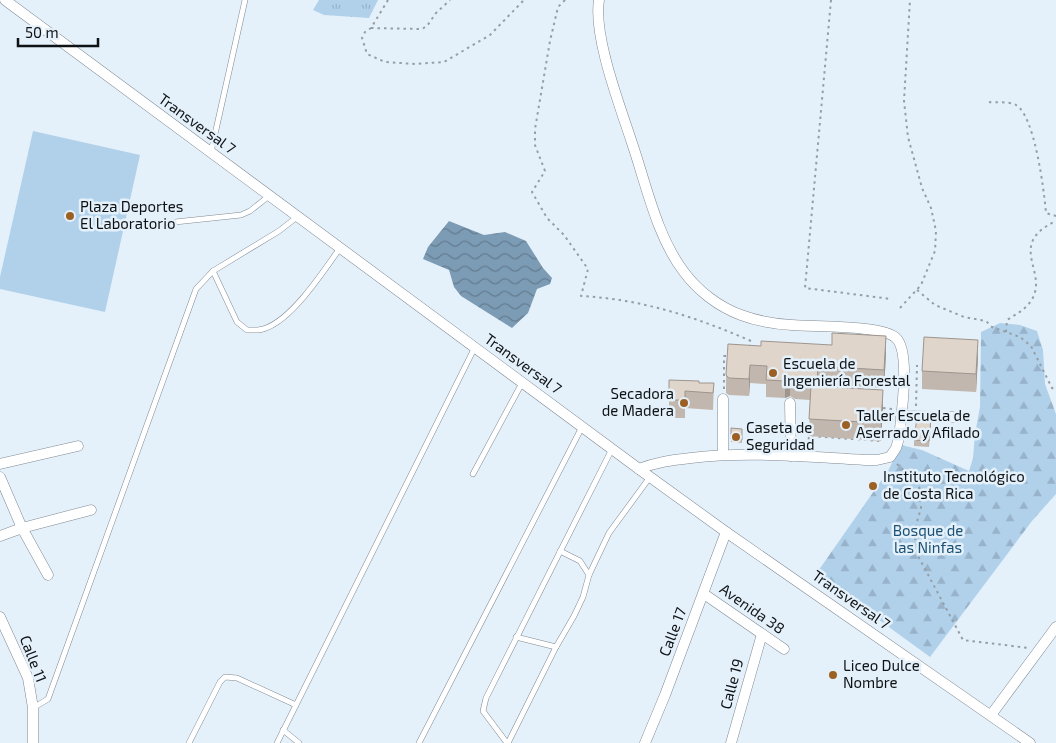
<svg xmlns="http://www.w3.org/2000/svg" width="1056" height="743" font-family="'Exo 2',sans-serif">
<defs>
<pattern id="forest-firs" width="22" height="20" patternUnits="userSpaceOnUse" patternTransform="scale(1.25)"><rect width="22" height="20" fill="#b1d1eb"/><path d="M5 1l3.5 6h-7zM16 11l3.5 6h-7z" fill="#97b2c9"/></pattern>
<pattern id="park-tufts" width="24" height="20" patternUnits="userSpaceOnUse" patternTransform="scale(1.25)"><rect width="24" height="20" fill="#b1d1eb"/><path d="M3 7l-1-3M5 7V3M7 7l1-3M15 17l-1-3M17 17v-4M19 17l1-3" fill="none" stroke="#97b2c9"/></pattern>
<pattern id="water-waves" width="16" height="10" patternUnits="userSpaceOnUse" patternTransform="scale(1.25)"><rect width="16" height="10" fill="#7c9bb4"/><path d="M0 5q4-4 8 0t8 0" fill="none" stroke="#647d91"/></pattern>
</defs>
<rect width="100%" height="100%" fill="#e5f1fa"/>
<!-- forest -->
<path fill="url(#forest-firs)" d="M 1000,323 L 1020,325 L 1037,331 L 1043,350 L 1045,384 L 1056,414 L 1056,494 L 1032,521 L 930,657 L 816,574 L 888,471 L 901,445 L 922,450 L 969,471 L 973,458 L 975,434 L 980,407 L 981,332 Z"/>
<!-- park -->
<path fill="url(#park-tufts)" d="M 319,0 L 378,0 L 369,18 L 324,15 L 313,10 Z"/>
<!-- pitch -->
<path fill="#b1d1eb" d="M 33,131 L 140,155 L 105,312 L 0,289 L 0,277 Z"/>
<!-- water -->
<path fill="url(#water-waves)" d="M 449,221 L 484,235 L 505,232 L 526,241 L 543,268 L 552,278 L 550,284 L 537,289 L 528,313 L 512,328 L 461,296 L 454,287 L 449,270 L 423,259 L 428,247 Z"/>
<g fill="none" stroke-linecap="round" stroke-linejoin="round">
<!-- service casing -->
<g stroke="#808a93" stroke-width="6">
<g id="service">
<path d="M 211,152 L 245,0"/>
<path d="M 156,224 L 241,215 L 250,211 L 269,196"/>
<path d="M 213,271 L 237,322 L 247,330 C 253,330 260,331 266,328 C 293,318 323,272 340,248"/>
<path d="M 473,474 L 522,383"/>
<path d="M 560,551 L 580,561 L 589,575"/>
<path d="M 516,637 L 556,647"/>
<path d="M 33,708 L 48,699 L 196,289 L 213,271 L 279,231 L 297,217"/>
<path d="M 283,730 L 299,743"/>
<path d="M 189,743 L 220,682 L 225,677 L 237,678 L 296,705"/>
<path d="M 277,743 L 475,347"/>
<path d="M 419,743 L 582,427"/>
<path d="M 507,743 L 483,711 L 486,698 L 612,449"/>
<path d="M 508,743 L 556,647 L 574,616 L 583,597 L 589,575 L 609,533 L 650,477"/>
</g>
</g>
<!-- minor casing -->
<g stroke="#808a93" stroke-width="11">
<g id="minor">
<path d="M 5,0 L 639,469 L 726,532 L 1030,743"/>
<path d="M 599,0 C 593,36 620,106 632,143 C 646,184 657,237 684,272 C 698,291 719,307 741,315 C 757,321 775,324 792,325 C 813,327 884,325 896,338 C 911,352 901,417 899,438 L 896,448 L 890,457 L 877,460 L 865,460 C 807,457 749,451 691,458 C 672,460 657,462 639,469"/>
<path d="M 790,403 L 791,456"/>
<path d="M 901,416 L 956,417"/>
<path d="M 723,455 L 723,399"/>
<path d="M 0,464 L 78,446"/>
<path d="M 0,477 L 22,528 L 48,575"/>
<path d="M 0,536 L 22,528 L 91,510"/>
<path d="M 704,594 L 784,649"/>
<path d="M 0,617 L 28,678 L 33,708 L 33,743"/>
<path d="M 991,715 L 1056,627"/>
<path d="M 645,743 L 665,695 L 726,532"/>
<path d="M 731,743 L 762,634"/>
</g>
</g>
<!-- path -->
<g stroke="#959ea5" stroke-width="2" stroke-dasharray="2.5 4" stroke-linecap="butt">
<path d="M 388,0 L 371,28 L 365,32 L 362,38 L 367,54 L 385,62 L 415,64 L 444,62 L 490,35 L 524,0"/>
<path d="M 565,0 L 558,7 L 550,41 L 535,129 L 535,145 L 545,171 L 532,192 L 547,218 L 564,235 L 588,269 L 581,296 C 641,299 696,317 751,341 L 750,346"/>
<path d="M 831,0 L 805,288 L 891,299"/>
<path d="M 371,28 L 422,29 L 427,26 L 436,13 L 450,0"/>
<path d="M 989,102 C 996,103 1009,101 1016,105 C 1035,116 1044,191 1046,213 L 1056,216"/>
<path d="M 917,290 L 935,305 L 964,317 L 986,321 L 992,327 L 1020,337 L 1031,346 L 1052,388 L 1056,390"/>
<path d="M 900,308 L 921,285 L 935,251 L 936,231 L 931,208 L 922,188 L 908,137 L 904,101 L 910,0"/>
<path d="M 1006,332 L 1007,320 C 1016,314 1025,310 1031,301 C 1050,272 1005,245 1056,221"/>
<path d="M 724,389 L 724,356 L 729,356"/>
<path d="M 916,406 L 917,365"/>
<path d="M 892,409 L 883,408 L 883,416 L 892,416"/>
<path d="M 808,446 L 809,436 L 881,441 L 882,434 L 888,435"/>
<path d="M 897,464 L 919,484 L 921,508 L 914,532 L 918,556 L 963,640 L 1029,648"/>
</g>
<!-- service -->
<use href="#service" stroke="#fff" stroke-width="5"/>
<!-- minor -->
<use href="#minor" stroke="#fff" stroke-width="10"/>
</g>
<!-- wall -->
<g fill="#c1b7af">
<path d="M 832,345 L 886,354 L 884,388 L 818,384 L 818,386 L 883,408 L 881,441 L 809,436 L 810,400 L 795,399 L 790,396 L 785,398 L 766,397 L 766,384 L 750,383 L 749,396 L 729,395 L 726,393 L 726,375 L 761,346 Z"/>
<path d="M 978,357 L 976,392 L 922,389 L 922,371 Z"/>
<path d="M 669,380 L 699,383 L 714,383 L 713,410 L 685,408 L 685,418 L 669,418 Z"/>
<path d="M 931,424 L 929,447 L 914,446 L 914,440 Z"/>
<path d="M 731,428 L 742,429 L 742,443 L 731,442 Z"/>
</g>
<!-- shaded-wall -->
<g fill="#9d958e">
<path d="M 886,336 L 886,354 L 884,388 L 884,370 Z"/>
<path d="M 978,340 L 978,357 L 976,392 L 976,374 Z"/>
<path d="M 750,365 L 750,383 L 749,396 L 749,379 Z"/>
<path d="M 790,378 L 790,396 L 785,398 L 785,381 Z"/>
<path d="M 883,390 L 883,408 L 881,441 L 881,423 Z"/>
</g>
<!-- building -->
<g fill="#e0d5cb" stroke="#9d958e">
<path d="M 832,333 L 886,336 L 884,370 L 818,366 L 817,382 L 795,381 L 790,378 L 785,381 L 766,380 L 767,366 L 750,365 L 749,379 L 729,378 L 726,375 L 728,344 L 761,346 L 761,341 L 832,345 Z"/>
<path d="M 924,337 L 978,340 L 976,374 L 922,371 Z"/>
<path d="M 669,380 L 699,381 L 699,383 L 714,383 L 713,393 L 685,391 L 685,400 L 669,400 Z"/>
<path d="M 811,386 L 883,390 L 881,423 L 809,419 Z"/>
<path d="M 917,417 L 931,418 L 929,441 L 914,440 Z"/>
<path d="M 731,428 L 742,429 L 742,440 L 731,439 Z"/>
</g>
<!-- markers -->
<g fill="#9c6023" stroke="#e5f1fa" stroke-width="2">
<circle cx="70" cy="216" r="5"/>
<circle cx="773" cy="373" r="5"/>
<circle cx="684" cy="403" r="5"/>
<circle cx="846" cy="425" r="5"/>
<circle cx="736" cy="437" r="5"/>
<circle cx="873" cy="486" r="5"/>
<circle cx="833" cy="675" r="5"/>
</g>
<g text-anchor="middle" stroke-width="5" stroke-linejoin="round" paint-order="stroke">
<!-- street labels -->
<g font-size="15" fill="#0e1215" stroke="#e5f1fa">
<text transform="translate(197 124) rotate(36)" y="5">Transversal 7</text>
<text transform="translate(523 364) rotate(36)" y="5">Transversal 7</text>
<text transform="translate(851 600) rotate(35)" y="5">Transversal 7</text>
<text transform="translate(752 609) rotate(35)" y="5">Avenida 38</text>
<text transform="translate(673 632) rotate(-69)" y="5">Calle 17</text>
<text transform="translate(33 659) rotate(69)" y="5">Calle 11</text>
<text transform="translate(732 684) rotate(-75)" y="5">Calle 19</text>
</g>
<!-- poi labels -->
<g font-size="15" fill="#0e1215" stroke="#e5f1fa" text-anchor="start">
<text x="80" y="212">Plaza Deportes<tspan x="80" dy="17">El Laboratorio</tspan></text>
<text x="783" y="369">Escuela de<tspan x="783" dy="17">Ingeniería Forestal</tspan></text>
<text x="674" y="399" text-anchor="end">Secadora<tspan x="674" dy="17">de Madera</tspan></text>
<text x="856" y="421">Taller Escuela de<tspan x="856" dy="17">Aserrado y Afilado</tspan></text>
<text x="746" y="433">Caseta de<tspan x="746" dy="17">Seguridad</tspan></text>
<text x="883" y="482">Instituto Tecnológico<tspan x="883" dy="17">de Costa Rica</tspan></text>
<text x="843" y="671">Liceo Dulce<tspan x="843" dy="17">Nombre</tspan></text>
</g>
<!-- park labels -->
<g font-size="15" fill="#1b5073" stroke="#e5f1fa">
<text x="928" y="536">Bosque de<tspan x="928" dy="17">las Ninfas</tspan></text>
</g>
</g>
<!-- scale -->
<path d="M18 38v8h80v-8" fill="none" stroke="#0e1215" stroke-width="2.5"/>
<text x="25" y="38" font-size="15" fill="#0e1215" stroke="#e5f1fa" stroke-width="4" paint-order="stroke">50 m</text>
</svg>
